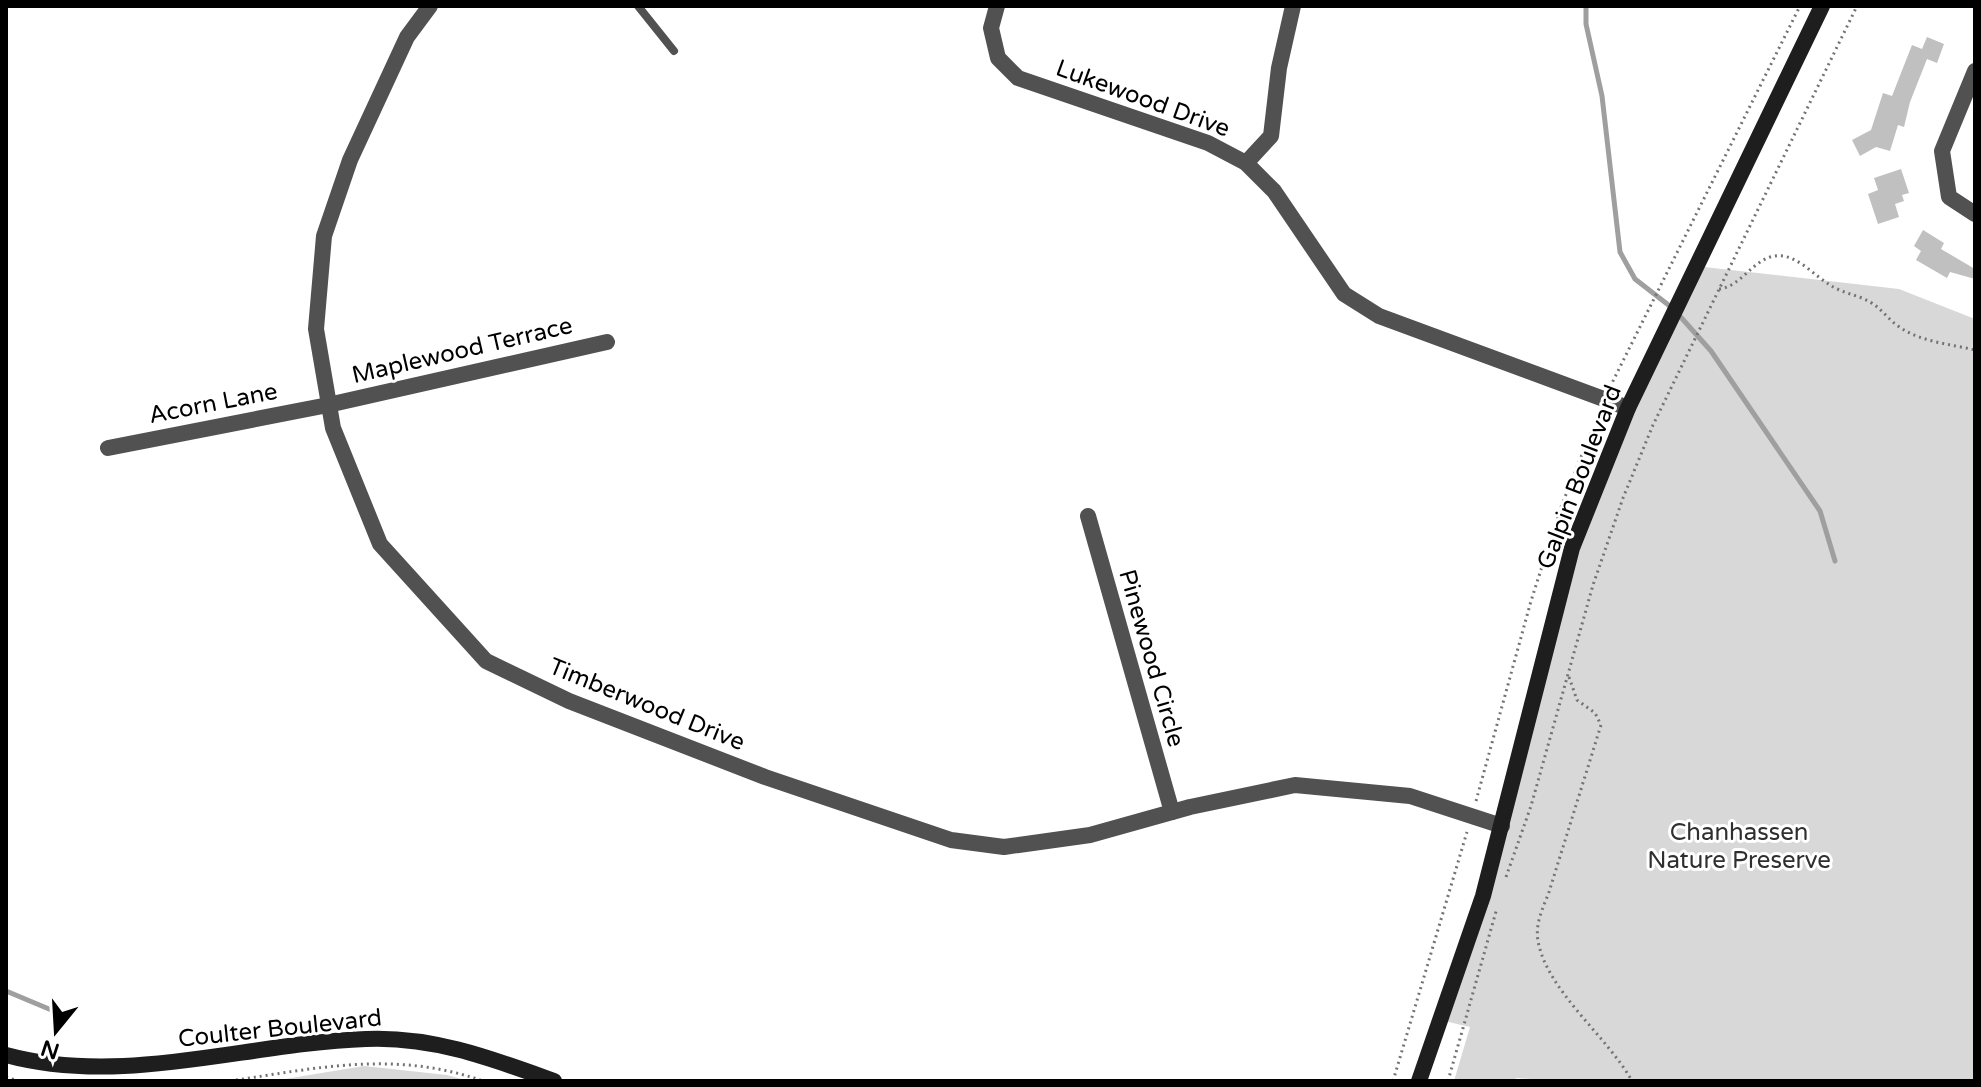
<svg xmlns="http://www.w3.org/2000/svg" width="1981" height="1087" font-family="'Varela Round',sans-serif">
<rect width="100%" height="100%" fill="#fff"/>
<!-- green -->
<g fill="#d8d8d8">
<path d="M 1695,266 L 1899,289 L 1975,319 L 1975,1081 L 1560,1081 L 1516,1078 L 1515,1081 L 1454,1081 L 1470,1027 L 1440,1020 L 1483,896 L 1572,548 Z"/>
<path d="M 364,1066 L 447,1075 L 469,1081 L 273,1081 Z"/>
</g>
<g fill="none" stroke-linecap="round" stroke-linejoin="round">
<!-- stream -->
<g stroke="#9f9f9f" stroke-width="5">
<path d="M 1586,6 L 1586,24 L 1602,96 L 1620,252 L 1635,279 L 1671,307"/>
<path d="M 1678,314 L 1711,351 L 1820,511 L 1835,561"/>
<path d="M 6,991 L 61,1014"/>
</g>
</g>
<!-- building -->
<g fill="#c0c0c0">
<path d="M 1927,37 L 1944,44 L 1937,63 L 1927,59 L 1910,102 L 1904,127 L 1898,125 L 1890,151 L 1876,147 L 1860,156 L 1852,140 L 1871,130 L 1883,93 L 1892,96 L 1912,45 L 1922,49 Z"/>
<path d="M 1901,169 L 1909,193 L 1902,195 L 1904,201 L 1895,204 L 1899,217 L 1878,224 L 1868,194 L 1878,190 L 1874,178 Z"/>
<path d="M 1923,230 L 1944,243 L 1941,249 L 1975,269 L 1975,279 L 1950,272 L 1947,278 L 1916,260 L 1921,251 L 1914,246 Z"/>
</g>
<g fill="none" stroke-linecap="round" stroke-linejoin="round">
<!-- path -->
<g stroke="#737373" stroke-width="3" stroke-dasharray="2 4" stroke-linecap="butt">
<path d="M 1719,289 C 1743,287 1756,252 1783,256 C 1801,259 1815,276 1830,285 C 1842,293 1858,295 1870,302 C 1882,309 1888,319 1898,326 C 1920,342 1950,344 1975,350"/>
<path d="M 1610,387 L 1800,6"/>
<path d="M 1569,677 L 1577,700 L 1595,713 L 1601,725 L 1549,892 C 1543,908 1535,923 1538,941 C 1547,991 1607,1036 1632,1081"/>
<path d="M 1476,801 L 1531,601 L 1561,507 L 1599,412"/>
<path d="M 1506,877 L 1531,806 L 1593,585 L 1623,498 L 1653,425 L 1857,6"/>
<path d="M 6,1077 L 18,1081"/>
<path d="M 230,1081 C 318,1068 395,1050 483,1081"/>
<path d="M 1393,1081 L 1467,832"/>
<path d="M 1448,1081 L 1497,908"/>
</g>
<!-- lane -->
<path stroke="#515151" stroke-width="8" d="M 638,6 L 674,51"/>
<!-- street -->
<g stroke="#515151" stroke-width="16">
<path d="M 430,6 L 407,37 L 350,160 L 324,236 L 316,329 L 333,428 L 380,544 L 486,661 L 569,701 L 765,777 L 951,840 L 1004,847 L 1090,835 L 1190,807 L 1295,785 L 1410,796 L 1502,826"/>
<path d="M 997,6 L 991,28 L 998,58 L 1018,78 L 1208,143 L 1246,163 L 1274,191 L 1344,294 L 1379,316 L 1628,408"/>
<path d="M 1975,71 L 1942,151 L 1949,197 L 1975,214"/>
<path d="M 1246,163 L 1271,136 L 1279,68 L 1293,6"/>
<path d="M 108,448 L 328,405 L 607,342"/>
<path d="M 1088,516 L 1172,812"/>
</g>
<!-- secondary -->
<g stroke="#1e1e1e" stroke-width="16">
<path d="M 6,1055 C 125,1087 246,1043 366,1039 C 433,1036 493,1059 554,1081"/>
<path d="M 1419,1081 L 1483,896 L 1572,548 L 1628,408 L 1822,6"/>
</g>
</g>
<g text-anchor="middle" stroke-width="6" stroke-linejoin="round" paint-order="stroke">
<!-- street labels -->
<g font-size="24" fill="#000" stroke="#fff">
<text transform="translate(1143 98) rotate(20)" y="8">Lukewood Drive</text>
<text transform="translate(462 350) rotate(-13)" y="8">Maplewood Terrace</text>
<text transform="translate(213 403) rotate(-11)" y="8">Acorn Lane</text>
<text transform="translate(1579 477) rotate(-69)" y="8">Galpin Boulevard</text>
<text transform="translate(1152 658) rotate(74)" y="8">Pinewood Circle</text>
<text transform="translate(647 704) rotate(22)" y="8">Timberwood Drive</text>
<text transform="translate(280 1028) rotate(-6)" y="8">Coulter Boulevard</text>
</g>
<!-- park labels -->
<g font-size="24" fill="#2f2f2f" stroke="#fff">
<text x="1739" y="840">Chanhassen<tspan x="1739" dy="28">Nature Preserve</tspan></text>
</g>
</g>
<!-- border -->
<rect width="1981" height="1087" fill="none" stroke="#000000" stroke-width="16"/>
<!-- north arrow -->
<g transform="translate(56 1031) rotate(198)" stroke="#ffffff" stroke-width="6" paint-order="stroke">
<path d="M0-6L14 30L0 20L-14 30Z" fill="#000000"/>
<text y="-12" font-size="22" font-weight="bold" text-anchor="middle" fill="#000000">N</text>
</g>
</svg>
